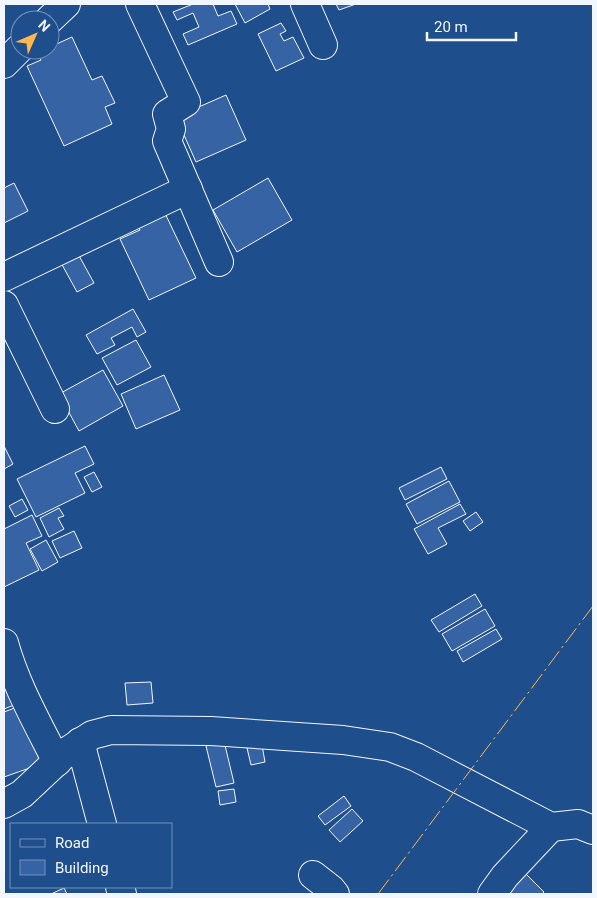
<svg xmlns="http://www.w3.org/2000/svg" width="597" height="898" font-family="Roboto,sans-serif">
<rect width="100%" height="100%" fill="#1f4e8c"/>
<!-- building -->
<g fill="#3563a3" stroke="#f2f6ff">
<path d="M 193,4 L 214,4 L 213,4 L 218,16 L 231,11 L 237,24 L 188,45 L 183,34 L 199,27 L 193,13 L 177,20 L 173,12 Z"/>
<path d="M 235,4 L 268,4 L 270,9 L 245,23 Z"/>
<path d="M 336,4 L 356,4 L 339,10 Z"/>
<path d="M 281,23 L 286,31 L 280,34 L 284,41 L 293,37 L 304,58 L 276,71 L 258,34 Z"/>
<path d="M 72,37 L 92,80 L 102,76 L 115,103 L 105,107 L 112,124 L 64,146 L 27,66 L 41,60 L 37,52 L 43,50 L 50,50 L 50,47 Z"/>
<path d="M 226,95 L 246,140 L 196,162 L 176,117 Z"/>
<path d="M 268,178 L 292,220 L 237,252 L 213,210 Z"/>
<path d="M 14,183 L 28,211 L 4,223 L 4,188 Z"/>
<path d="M 162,207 L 196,278 L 149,300 L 120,239 L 140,230 L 135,219 Z"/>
<path d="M 77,252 L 94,283 L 77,292 L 60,261 Z"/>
<path d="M 133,309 L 146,332 L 137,337 L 132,327 L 111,338 L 115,345 L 97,354 L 86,335 Z"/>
<path d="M 136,340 L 151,367 L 117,385 L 102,358 Z"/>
<path d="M 103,370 L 123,406 L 79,431 L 59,394 Z"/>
<path d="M 164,375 L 180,410 L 136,429 L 121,394 Z"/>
<path d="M 4,446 L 13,464 L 4,469 Z"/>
<path d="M 85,446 L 94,464 L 75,473 L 85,493 L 36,517 L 17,479 Z"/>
<path d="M 441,467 L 447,479 L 405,500 L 399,488 Z"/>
<path d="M 94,472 L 102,487 L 92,492 L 84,477 Z"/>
<path d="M 449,481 L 460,502 L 417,524 L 406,504 Z"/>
<path d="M 22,499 L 28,510 L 15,517 L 9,506 Z"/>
<path d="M 460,504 L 466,514 L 438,528 L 447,544 L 428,554 L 414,529 Z"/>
<path d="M 59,508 L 64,516 L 58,518 L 64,529 L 49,537 L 40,518 Z"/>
<path d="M 476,512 L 483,522 L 470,531 L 463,521 Z"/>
<path d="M 32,515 L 42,536 L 26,543 L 39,570 L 4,587 L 4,529 Z"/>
<path d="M 74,531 L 82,548 L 60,558 L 52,541 Z"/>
<path d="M 46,540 L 58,562 L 42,571 L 30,549 Z"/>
<path d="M 475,594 L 482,606 L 439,632 L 431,620 Z"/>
<path d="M 485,609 L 495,626 L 452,651 L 442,634 Z"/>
<path d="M 496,629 L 502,639 L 463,662 L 457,651 Z"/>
<path d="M 151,682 L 153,703 L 127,705 L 125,683 Z"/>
<path d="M 13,687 L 19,703 L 4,709 L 4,691 Z"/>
<path d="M 20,706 L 41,764 L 4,777 L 4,712 Z"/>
<path d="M 224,741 L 234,783 L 216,787 L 206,746 Z"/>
<path d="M 262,745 L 265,762 L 251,765 L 247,748 Z"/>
<path d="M 234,789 L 236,802 L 220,805 L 218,791 Z"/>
<path d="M 344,796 L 351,806 L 325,825 L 318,816 Z"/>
<path d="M 352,809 L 363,821 L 340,842 L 329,830 Z"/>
<path d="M 524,872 L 544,892 L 542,894 L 509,894 L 506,891 Z"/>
<path d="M 64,888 L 67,894 L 51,894 Z"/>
</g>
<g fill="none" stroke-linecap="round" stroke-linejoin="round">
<!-- minor casing -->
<g stroke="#f2f6ff" stroke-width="30">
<g id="minor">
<path d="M 140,4 L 186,102 L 167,114 L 171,129 L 167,141 L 219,262"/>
<path d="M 305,4 L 323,45"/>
<path d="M 49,20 L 66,4"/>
<path d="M 4,64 L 20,48"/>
<path d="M 4,277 L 188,189"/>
<path d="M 4,305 L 55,409"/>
<path d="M 4,643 C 15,684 38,724 57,762"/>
<path d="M 80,742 L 102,824"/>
<path d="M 4,804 L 22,794 L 69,750 L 92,735 L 111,730 L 211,731 L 343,740 L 390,747 L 416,757 L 551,827 L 578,824 L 593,830"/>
<path d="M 313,875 L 331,889 L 335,894"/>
<path d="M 120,887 L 122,894"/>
<path d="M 492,894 L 505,876 L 551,827"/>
</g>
</g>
<!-- minor -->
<use href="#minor" stroke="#1f4e8c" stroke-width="28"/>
<!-- power -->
<path stroke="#ffb74d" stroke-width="1" stroke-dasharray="18 4 2.5 4" stroke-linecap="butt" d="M 378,894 L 593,606"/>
</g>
<!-- border -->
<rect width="597" height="898" fill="none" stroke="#f2f6ff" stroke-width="10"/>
<!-- legend -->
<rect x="10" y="823" width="162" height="65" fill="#1f4e8c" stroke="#7391ba"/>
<rect x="20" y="839" width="25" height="8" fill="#1f4e8c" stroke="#7391ba"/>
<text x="55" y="848" font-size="15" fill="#f2f6ff">Road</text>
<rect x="20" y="860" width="25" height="15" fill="#3563a3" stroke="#7391ba"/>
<text x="55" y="873" font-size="15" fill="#f2f6ff">Building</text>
<!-- north arrow -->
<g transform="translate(35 35) rotate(45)"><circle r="24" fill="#1f4e8c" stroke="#7391ba"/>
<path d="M0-4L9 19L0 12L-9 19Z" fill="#ffb74d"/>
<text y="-8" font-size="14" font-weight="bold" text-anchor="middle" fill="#f2f6ff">N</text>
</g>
<!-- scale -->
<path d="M427 32v8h89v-8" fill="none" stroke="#f2f6ff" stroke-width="2.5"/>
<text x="434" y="32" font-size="15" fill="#f2f6ff" stroke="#1f4e8c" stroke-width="4" paint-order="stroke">20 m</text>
</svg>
